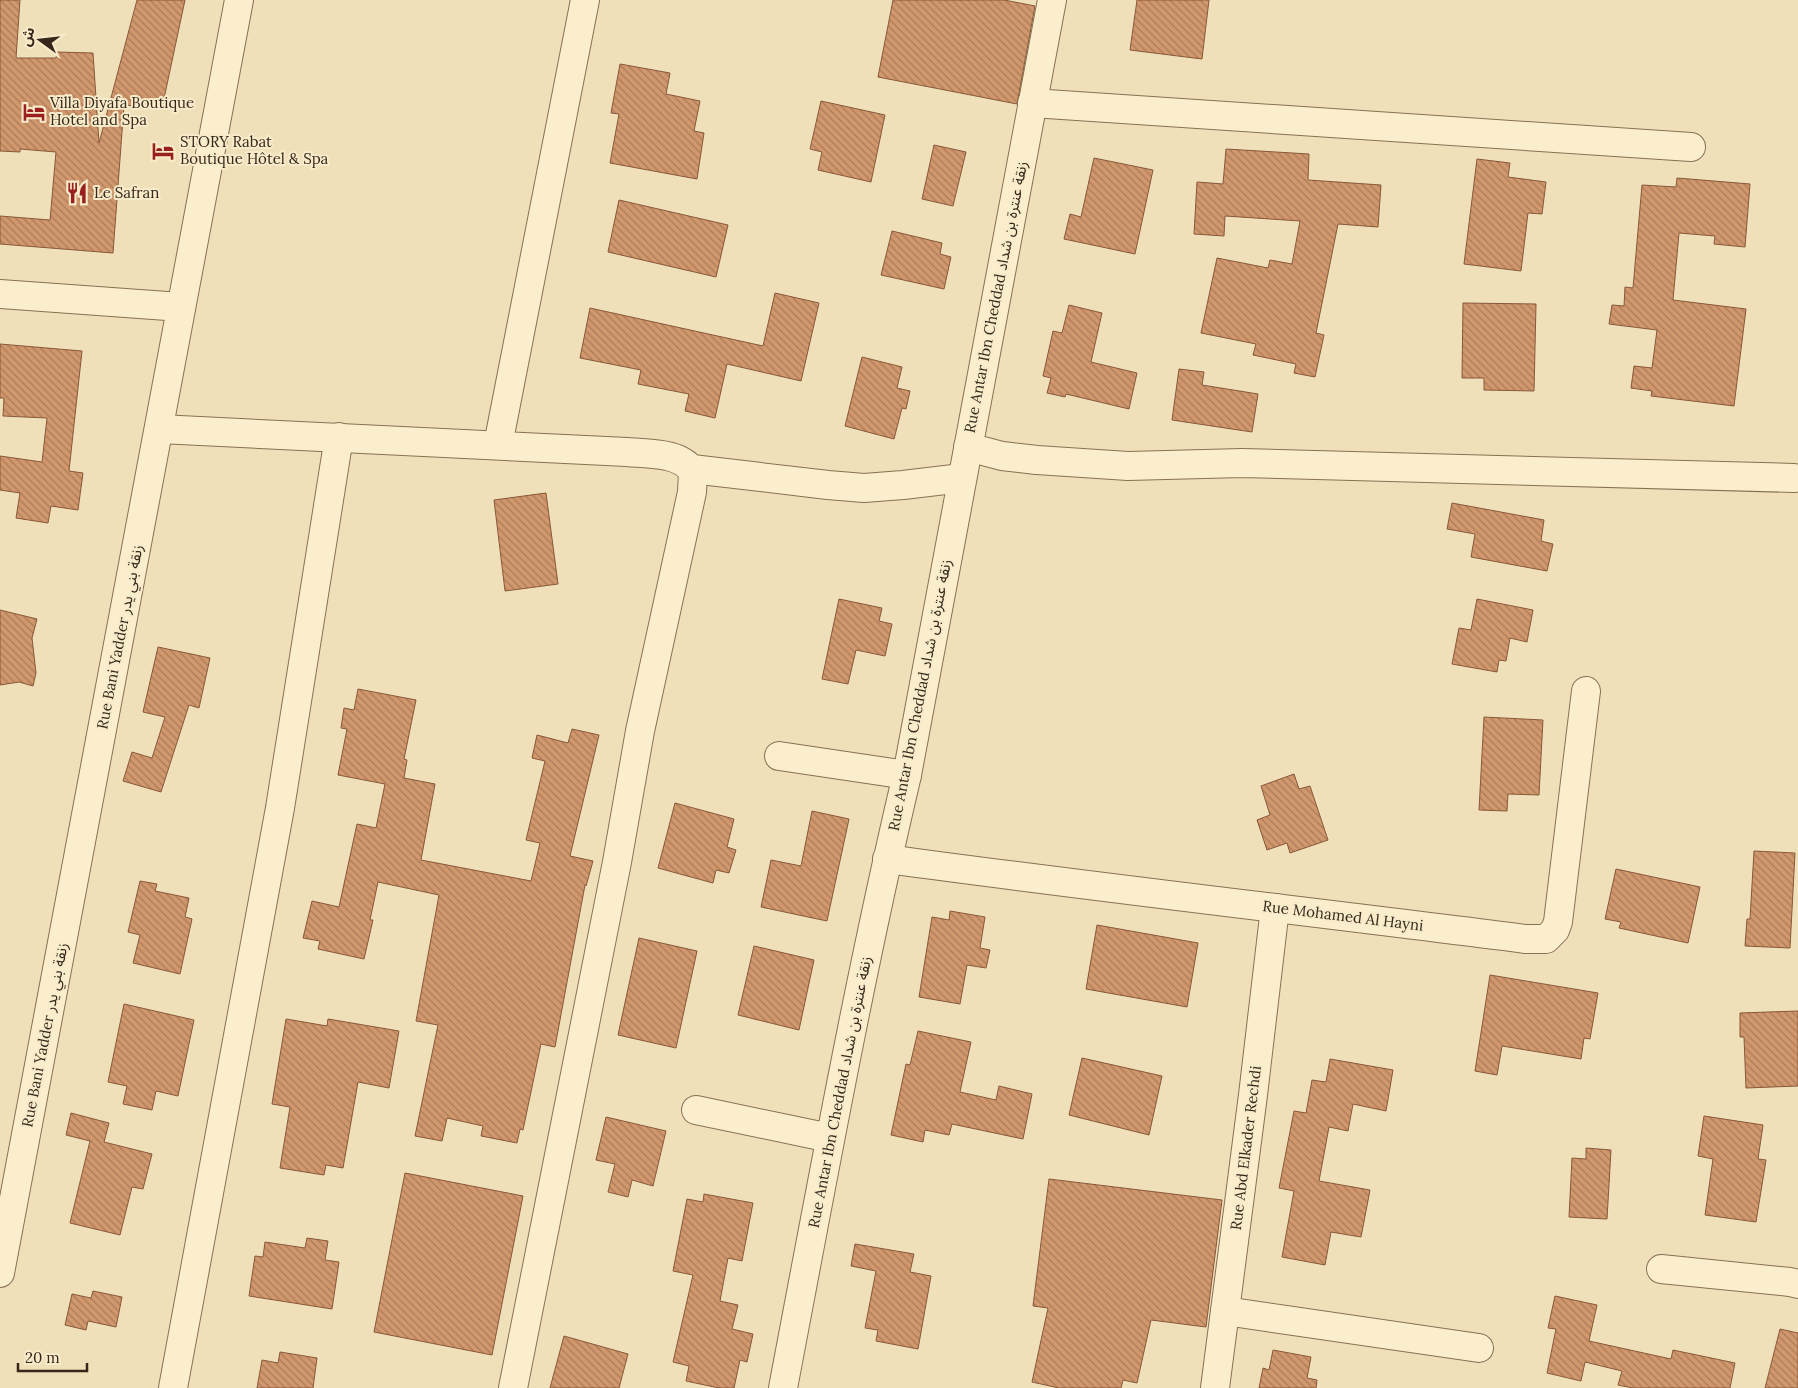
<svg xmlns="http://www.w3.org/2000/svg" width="1798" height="1388" font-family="Lora,'Noto Sans Arabic',serif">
<defs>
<pattern id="building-back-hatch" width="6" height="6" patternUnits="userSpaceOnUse" patternTransform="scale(1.25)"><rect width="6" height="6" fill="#d1976d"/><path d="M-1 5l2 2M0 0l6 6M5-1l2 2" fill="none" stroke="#aa7b59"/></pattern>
</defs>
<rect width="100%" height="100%" fill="#f0e0ba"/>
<!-- building -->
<g fill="url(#building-back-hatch)" stroke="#885838">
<path d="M 0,0 L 20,0 L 16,58 L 56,58 L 57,52 L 93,53 L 99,143 L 137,0 L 185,0 L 162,108 L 124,105 L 113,253 L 0,244 L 0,216 L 50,220 L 56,152 L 20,149 L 20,152 L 0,151 Z"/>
<path d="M 893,0 L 1004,0 L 1035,6 L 1017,104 L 878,77 Z"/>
<path d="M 1137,0 L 1209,0 L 1202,59 L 1130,50 Z"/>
<path d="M 620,64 L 670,73 L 666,94 L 700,101 L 694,131 L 704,133 L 697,179 L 610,163 L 619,114 L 611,113 Z"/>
<path d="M 821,101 L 885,115 L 871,182 L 818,170 L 822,152 L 810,149 Z"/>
<path d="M 934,145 L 966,152 L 953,206 L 922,199 Z"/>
<path d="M 1226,149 L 1309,154 L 1308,180 L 1381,185 L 1378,227 L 1338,224 L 1316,333 L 1324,335 L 1315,377 L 1294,373 L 1296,364 L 1253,355 L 1256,344 L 1201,333 L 1217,258 L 1268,268 L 1270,260 L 1292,264 L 1300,221 L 1225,216 L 1224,236 L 1194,234 L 1197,182 L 1223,184 Z"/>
<path d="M 1094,158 L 1153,170 L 1135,254 L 1064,239 L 1070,214 L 1081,217 Z"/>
<path d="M 1477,159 L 1510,163 L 1508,177 L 1546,182 L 1542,214 L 1528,213 L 1521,271 L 1464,264 Z"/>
<path d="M 1677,178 L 1750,184 L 1745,247 L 1714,244 L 1715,236 L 1679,233 L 1673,300 L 1746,309 L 1734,406 L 1651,396 L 1652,391 L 1631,388 L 1634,366 L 1652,368 L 1657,330 L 1609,324 L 1612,305 L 1624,306 L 1625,287 L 1633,288 L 1642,185 L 1676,187 Z"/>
<path d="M 619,200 L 728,225 L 716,277 L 608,252 Z"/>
<path d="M 892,231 L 942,243 L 940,254 L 951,257 L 944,289 L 881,275 Z"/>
<path d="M 775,293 L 819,303 L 801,381 L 727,364 L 715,418 L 685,411 L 689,394 L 638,384 L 641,370 L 580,358 L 590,308 L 763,346 Z"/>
<path d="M 1463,303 L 1536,304 L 1534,391 L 1484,390 L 1484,378 L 1462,378 Z"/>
<path d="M 1069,305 L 1102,313 L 1091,362 L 1137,373 L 1129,409 L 1066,394 L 1065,397 L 1047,393 L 1051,378 L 1043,376 L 1053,331 L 1062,333 Z"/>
<path d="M 0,344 L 82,351 L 69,471 L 83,473 L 78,510 L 51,506 L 48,523 L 16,518 L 20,493 L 0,490 L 0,456 L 42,462 L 47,418 L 3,416 L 4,398 L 0,398 Z"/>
<path d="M 862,357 L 902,367 L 897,388 L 910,391 L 906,409 L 902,408 L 894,439 L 845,426 Z"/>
<path d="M 1179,369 L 1204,372 L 1202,385 L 1258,394 L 1252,432 L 1172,420 Z"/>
<path d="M 546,493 L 558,584 L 505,591 L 494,500 Z"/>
<path d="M 1452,503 L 1544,520 L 1541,541 L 1553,544 L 1547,571 L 1471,557 L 1475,534 L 1447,529 Z"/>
<path d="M 839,599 L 882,608 L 879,621 L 892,624 L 885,656 L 856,650 L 848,684 L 822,679 Z"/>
<path d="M 1477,599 L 1533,610 L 1527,642 L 1510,638 L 1506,661 L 1499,660 L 1497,672 L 1452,664 L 1459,628 L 1471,630 Z"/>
<path d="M 0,610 L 37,619 L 32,638 L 36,673 L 33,686 L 19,682 L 0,685 Z"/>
<path d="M 158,647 L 210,658 L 199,708 L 189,705 L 161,792 L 123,781 L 132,752 L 152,758 L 165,717 L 143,712 Z"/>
<path d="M 358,689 L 416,700 L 404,759 L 407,760 L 404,778 L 435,784 L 421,860 L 531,881 L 540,843 L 526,840 L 545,761 L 532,758 L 537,735 L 568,743 L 572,729 L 599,735 L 570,856 L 593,861 L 586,886 L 585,885 L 555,1047 L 541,1044 L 523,1130 L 520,1129 L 517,1143 L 481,1136 L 483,1126 L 447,1118 L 442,1141 L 415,1136 L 438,1025 L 416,1021 L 439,895 L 378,882 L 370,920 L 373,920 L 364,959 L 318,949 L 320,941 L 303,938 L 312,901 L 339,907 L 357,824 L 376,828 L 385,784 L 338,775 L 347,729 L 341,728 L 344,708 L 354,710 Z"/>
<path d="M 1484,717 L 1543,720 L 1539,795 L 1508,794 L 1507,811 L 1479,810 Z"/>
<path d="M 1294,774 L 1299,789 L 1310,786 L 1328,840 L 1290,853 L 1287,843 L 1267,850 L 1257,820 L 1270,815 L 1261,786 Z"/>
<path d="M 675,803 L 734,819 L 727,847 L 736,850 L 729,873 L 716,870 L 713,883 L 658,868 Z"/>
<path d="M 812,811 L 849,819 L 827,921 L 761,907 L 771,860 L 801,866 Z"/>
<path d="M 1754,851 L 1795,853 L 1790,948 L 1745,946 L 1747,919 L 1750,919 Z"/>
<path d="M 1616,869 L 1700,887 L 1688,943 L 1619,928 L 1621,922 L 1605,919 Z"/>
<path d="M 140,881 L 157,884 L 155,891 L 189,898 L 185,917 L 192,919 L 180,974 L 133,963 L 140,935 L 128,932 Z"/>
<path d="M 950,911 L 985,917 L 980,948 L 990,950 L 986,968 L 967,965 L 960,1004 L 919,997 L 932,917 L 949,920 Z"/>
<path d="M 1097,925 L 1198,943 L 1187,1007 L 1086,989 Z"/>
<path d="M 639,938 L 697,951 L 676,1048 L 618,1035 Z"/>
<path d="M 754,946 L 814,960 L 799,1030 L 738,1015 Z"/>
<path d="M 1490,975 L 1598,993 L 1590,1039 L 1584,1038 L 1581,1059 L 1502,1046 L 1497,1075 L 1475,1071 Z"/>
<path d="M 124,1004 L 194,1020 L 178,1096 L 156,1091 L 152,1110 L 123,1104 L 127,1086 L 108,1082 Z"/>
<path d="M 1798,1011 L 1798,1086 L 1746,1088 L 1744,1037 L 1740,1037 L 1740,1013 Z"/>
<path d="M 286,1019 L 327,1026 L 328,1019 L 399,1031 L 389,1088 L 358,1082 L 343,1168 L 326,1165 L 324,1175 L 280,1168 L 290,1107 L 272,1104 Z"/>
<path d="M 918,1031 L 971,1042 L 960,1092 L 996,1100 L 999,1086 L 1032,1094 L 1023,1139 L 952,1124 L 949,1135 L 925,1130 L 923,1142 L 891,1135 L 906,1064 L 910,1065 Z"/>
<path d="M 1082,1058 L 1162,1076 L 1149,1135 L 1069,1115 Z"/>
<path d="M 1330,1059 L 1393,1070 L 1386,1111 L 1353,1104 L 1348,1131 L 1329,1127 L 1319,1181 L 1370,1190 L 1361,1237 L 1331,1232 L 1325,1265 L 1282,1257 L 1294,1191 L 1279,1188 L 1294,1111 L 1306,1113 L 1312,1080 L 1326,1082 Z"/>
<path d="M 71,1113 L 109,1123 L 104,1142 L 152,1154 L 143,1189 L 132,1187 L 120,1235 L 70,1223 L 90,1141 L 66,1135 Z"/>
<path d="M 1704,1116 L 1763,1125 L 1758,1159 L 1766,1160 L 1756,1222 L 1705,1215 L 1713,1159 L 1698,1156 Z"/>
<path d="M 606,1117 L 666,1131 L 653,1186 L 632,1180 L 628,1197 L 608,1192 L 615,1164 L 596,1160 Z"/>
<path d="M 1586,1148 L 1611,1150 L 1607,1219 L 1569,1217 L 1572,1158 L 1586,1159 Z"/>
<path d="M 405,1173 L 523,1196 L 492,1355 L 374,1332 Z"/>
<path d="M 1049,1179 L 1222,1200 L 1206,1327 L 1151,1320 L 1137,1383 L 1123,1380 L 1121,1388 L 1059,1388 L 1032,1382 L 1048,1308 L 1033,1306 Z"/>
<path d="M 704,1194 L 753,1203 L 742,1261 L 728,1258 L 720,1301 L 738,1305 L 732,1329 L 753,1334 L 747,1362 L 740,1360 L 734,1388 L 719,1388 L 686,1381 L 689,1366 L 673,1362 L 693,1275 L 673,1271 L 687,1199 L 703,1202 Z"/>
<path d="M 307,1238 L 328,1241 L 325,1260 L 339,1262 L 332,1309 L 249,1296 L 255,1256 L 263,1257 L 265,1242 L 305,1248 Z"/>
<path d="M 855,1244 L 914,1254 L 910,1272 L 931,1276 L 918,1349 L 876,1341 L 878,1330 L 865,1328 L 876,1271 L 851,1266 Z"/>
<path d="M 93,1291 L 122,1297 L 116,1327 L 88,1321 L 86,1330 L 65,1325 L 72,1294 L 91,1298 Z"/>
<path d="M 1555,1296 L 1597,1305 L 1589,1341 L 1671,1359 L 1673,1350 L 1735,1363 L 1730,1388 L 1633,1388 L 1618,1385 L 1622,1371 L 1585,1362 L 1581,1381 L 1547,1373 L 1556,1329 L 1548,1328 Z"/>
<path d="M 1780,1329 L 1798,1333 L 1798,1388 L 1765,1388 Z"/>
<path d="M 564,1336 L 628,1354 L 619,1388 L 550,1388 Z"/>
<path d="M 1273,1350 L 1311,1357 L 1307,1378 L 1317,1380 L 1316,1388 L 1259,1388 L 1263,1368 L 1269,1370 Z"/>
<path d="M 280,1352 L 317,1358 L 313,1388 L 257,1388 L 262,1360 L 278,1363 Z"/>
</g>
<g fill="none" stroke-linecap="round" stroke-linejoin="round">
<!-- minor casing -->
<g stroke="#887053" stroke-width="30">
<g id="minor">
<path d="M 1032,103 L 1691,147"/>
<path d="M 0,294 L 181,307"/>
<path d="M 159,429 L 627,452 C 648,454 681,452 693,472 L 692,492 L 640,731 L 617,862 L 513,1388"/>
<path d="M 498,445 L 585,0"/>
<path d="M 968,447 L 1002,456 L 1037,460 L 1128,466 L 1242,463 L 1794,478"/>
<path d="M 692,469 L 828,485 L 864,488 L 903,485 L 962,478"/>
<path d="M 779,756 L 907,775"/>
<path d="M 887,859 C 1100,888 1313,912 1526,939 L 1546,939 L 1555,930 L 1558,922 L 1586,691"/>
<path d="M 696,1110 L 830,1138"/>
<path d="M 1661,1269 L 1790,1282 L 1798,1284"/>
<path d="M 0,1273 L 239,0"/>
<path d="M 1225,1311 L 1479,1348"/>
<path d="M 173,1388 L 280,808 L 339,437"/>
<path d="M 783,1388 C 822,1183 859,978 907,775 L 1052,0"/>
<path d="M 1215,1388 L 1253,1095 L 1275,908"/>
</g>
</g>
<!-- minor -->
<use href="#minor" stroke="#fbeecd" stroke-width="28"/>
</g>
<!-- icons -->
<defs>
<g id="hotel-bare" transform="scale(1.725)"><path d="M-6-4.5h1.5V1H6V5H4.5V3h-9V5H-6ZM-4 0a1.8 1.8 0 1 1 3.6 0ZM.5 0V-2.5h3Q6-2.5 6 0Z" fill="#9a2020" stroke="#f7ebca" stroke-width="2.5" paint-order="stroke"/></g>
<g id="restaurant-bare" transform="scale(1.725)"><path d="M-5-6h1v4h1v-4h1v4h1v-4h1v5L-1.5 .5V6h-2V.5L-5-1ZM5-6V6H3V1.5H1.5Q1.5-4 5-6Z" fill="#9a2020" stroke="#f7ebca" stroke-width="2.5" paint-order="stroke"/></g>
</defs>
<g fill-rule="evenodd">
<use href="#hotel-bare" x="34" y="112"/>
<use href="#hotel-bare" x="163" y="151"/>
<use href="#restaurant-bare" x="77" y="193"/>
</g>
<g text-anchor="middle" stroke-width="4" stroke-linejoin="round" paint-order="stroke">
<!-- poi labels -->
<g font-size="15" fill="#36271a" stroke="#f7ebca" text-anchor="start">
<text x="50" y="108">Villa Diyafa Boutique<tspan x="50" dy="17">Hotel and Spa</tspan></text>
<text x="180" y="147">STORY Rabat<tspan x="180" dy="17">Boutique Hôtel &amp; Spa</tspan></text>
<text x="94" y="198">Le Safran</text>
</g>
<!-- street labels -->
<g font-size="15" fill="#36271a" stroke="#f7ebca">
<text transform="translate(996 297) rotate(-79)" y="5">Rue Antar Ibn Cheddad زنقة عنترة بن شداد</text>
<text transform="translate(120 637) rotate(-79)" y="5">Rue Bani Yadder زنقة بني يدر</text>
<text transform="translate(920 695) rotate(-79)" y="5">Rue Antar Ibn Cheddad زنقة عنترة بن شداد</text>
<text transform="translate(1343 916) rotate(7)" y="5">Rue Mohamed Al Hayni</text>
<text transform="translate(45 1035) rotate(-79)" y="5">Rue Bani Yadder زنقة بني يدر</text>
<text transform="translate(840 1092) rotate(-79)" y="5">Rue Antar Ibn Cheddad زنقة عنترة بن شداد</text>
<text transform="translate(1246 1148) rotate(-83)" y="5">Rue Abd Elkader Rechdi</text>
</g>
</g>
<!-- north arrow -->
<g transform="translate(40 40) rotate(285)" stroke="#f7ebca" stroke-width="4" paint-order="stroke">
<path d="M0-4L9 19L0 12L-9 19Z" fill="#36271a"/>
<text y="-8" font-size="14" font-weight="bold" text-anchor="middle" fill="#36271a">ش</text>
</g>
<!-- scale -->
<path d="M18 1363v8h69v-8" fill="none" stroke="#36271a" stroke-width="2.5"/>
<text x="25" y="1363" font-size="15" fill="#36271a" stroke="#f7ebca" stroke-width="4" paint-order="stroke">20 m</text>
</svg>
